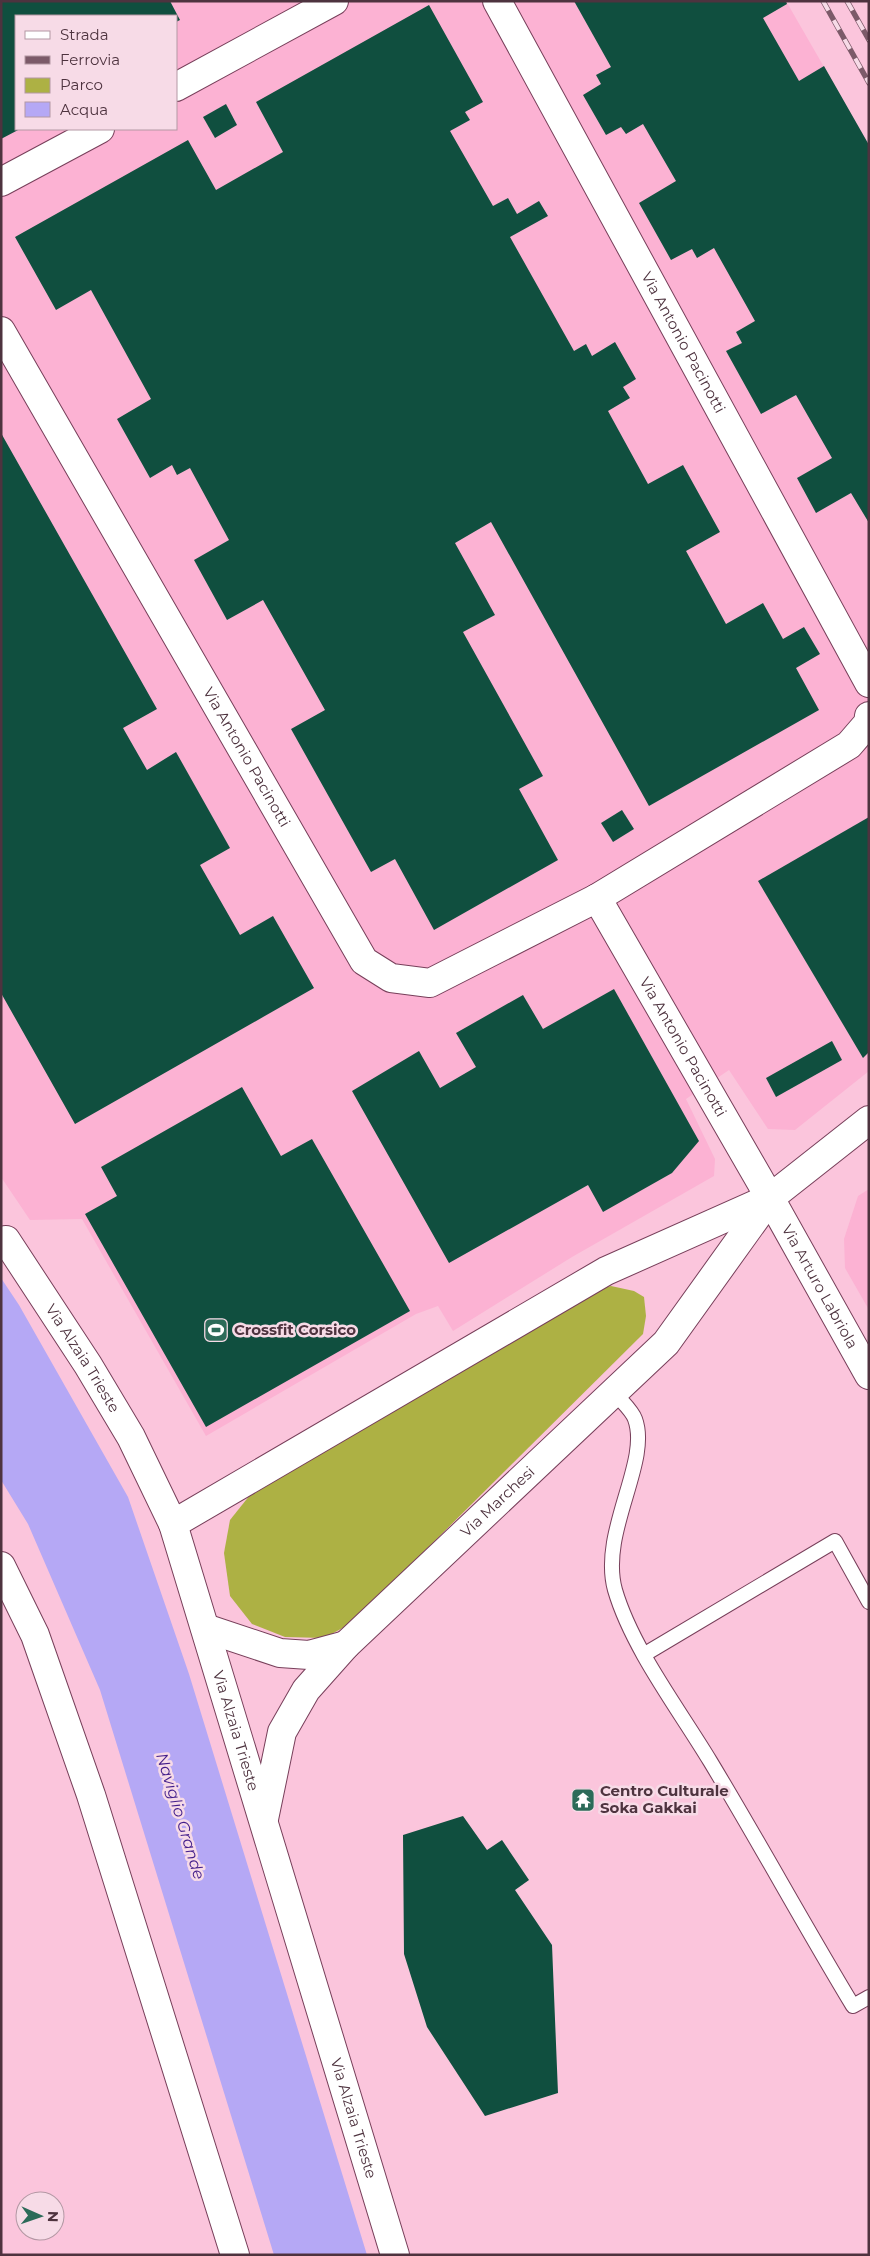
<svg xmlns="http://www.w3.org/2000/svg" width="870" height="2256" font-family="Montserrat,sans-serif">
<rect width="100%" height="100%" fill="#fbc5dc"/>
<!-- built -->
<g fill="#fcb2d3" fill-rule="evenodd">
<path d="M 1,1 L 786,1 L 869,145 L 869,1071 L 795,1130 L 768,1129 L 729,1070 L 686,1099 L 715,1159 L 714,1176 L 572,1257 L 453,1331 L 438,1306 L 416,1314 L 206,1436 L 82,1219 L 30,1220 L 1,1177 ZM 16,16 L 176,16 L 176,129 L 16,129 Z"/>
<path d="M 869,1189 L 869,1310 L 845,1268 L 844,1239 L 858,1196 Z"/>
</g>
<!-- green -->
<path fill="#adb144" d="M 611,1286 L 634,1291 L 644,1297 L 646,1316 L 643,1334 L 352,1623 L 324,1638 L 285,1637 L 252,1624 L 230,1596 L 224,1553 L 230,1520 L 250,1495 L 596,1290 Z"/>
<!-- water -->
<path fill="#b5a8f5" d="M 1,1278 L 19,1305 L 128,1497 L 189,1674 L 367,2255 L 274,2255 L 100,1690 L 28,1524 L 1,1480 Z"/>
<!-- building -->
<g fill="#104f3f">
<path d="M 1,1 L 170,1 L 180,20 L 176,22 L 176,16 L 16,16 L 16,129 L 20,129 L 1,139 Z"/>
<path d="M 574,1 L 786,1 L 787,4 L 763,18 L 799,81 L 824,66 L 869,145 L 869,523 L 851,493 L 816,513 L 797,478 L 832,458 L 796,395 L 761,414 L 726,351 L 742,343 L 736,332 L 755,321 L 714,248 L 697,258 L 692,249 L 671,260 L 639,203 L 676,181 L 643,124 L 626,134 L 621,127 L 606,135 L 583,95 L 601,84 L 596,75 L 611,67 Z"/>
<path d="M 429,5 L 483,102 L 465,112 L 470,120 L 450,131 L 493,206 L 508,198 L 517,214 L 539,201 L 548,216 L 510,237 L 574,351 L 586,344 L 592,356 L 615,342 L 636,379 L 623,387 L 630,398 L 608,411 L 648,484 L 683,465 L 720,532 L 686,551 L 726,624 L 763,603 L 783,639 L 804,627 L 820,654 L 796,668 L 819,710 L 649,806 L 491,522 L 455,543 L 495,615 L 463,632 L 543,776 L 519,789 L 558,860 L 434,930 L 395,859 L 371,872 L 291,729 L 325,710 L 263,600 L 227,620 L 194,560 L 229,540 L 190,468 L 177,475 L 172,465 L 150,478 L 117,419 L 151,399 L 91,290 L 56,310 L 15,237 L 188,140 L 216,190 L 283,152 L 256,102 Z"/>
<path d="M 226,104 L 237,125 L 215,138 L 203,117 Z"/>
<path d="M 1,433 L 157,709 L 123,728 L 147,770 L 176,752 L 230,848 L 200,865 L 240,935 L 273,916 L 314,988 L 75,1124 L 1,993 Z"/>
<path d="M 622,810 L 634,829 L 613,842 L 601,823 Z"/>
<path d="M 869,817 L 869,1052 L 863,1058 L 758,881 Z"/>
<path d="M 614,989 L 699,1141 L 672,1173 L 603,1212 L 588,1185 L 449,1263 L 352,1091 L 419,1051 L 440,1088 L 476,1067 L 456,1033 L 523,995 L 543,1029 Z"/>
<path d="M 832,1041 L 842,1060 L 776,1097 L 766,1078 Z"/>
<path d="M 242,1087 L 281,1156 L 312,1139 L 410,1311 L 206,1427 L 85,1214 L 117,1196 L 101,1167 Z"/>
<path d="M 463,1816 L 487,1850 L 502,1840 L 529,1880 L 515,1890 L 552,1945 L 558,2093 L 485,2116 L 427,2027 L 404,1954 L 403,1835 Z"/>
</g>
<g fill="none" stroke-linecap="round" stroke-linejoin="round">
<!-- service casing -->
<g stroke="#773f5a" stroke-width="16">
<g id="service">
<path d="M 614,1392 C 620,1400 632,1410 635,1419 C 651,1462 599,1532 615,1590 C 632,1648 678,1708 710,1761 C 759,1842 804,1925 853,2006 L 869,1997"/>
<path d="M 645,1654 L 835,1541 L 869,1602"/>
</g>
</g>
<!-- minor casing -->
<g stroke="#773f5a" stroke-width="30">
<g id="minor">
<path id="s1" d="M 497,1 L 869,683"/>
<path d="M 176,87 L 334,1"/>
<path d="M 1,182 L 100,129"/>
<path id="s2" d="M 1,331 L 364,961 L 391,978 L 430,983 L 597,898 L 849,745 L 868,723 L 869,716"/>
<path id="s3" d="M 597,898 L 770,1198 L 869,1375"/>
<path id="s4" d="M 6,1240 L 88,1365 L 131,1437 L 173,1524 L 395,2255"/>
<path d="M 173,1524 L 606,1271 L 770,1198 L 869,1120"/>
<path d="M 205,1628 L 280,1653 L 309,1655 L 346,1645"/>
<path id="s5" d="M 264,1819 L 282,1732 L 306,1690 L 346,1645 L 666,1343 L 770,1198"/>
</g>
</g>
<!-- secondary casing -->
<g stroke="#773f5a" stroke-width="30">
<path id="secondary" d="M 1,1566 L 35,1635 L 91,1795 L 235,2255"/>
</g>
<!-- service -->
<use href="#service" stroke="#fff" stroke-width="14"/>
<!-- minor -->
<use href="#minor" stroke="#fff" stroke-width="28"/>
<!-- secondary -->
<use href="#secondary" stroke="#fff" stroke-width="28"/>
<!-- rail casing -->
<g stroke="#7c5a69" stroke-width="5.5">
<g id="rail">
<path d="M 823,1 L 869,83"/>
<path d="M 847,1 L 869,40"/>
</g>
</g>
<!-- rail -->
<use href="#rail" stroke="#f7dbe7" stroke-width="4" stroke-dasharray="11" stroke-linecap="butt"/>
</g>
<!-- icons -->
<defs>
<g id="stadium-square" transform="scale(1.25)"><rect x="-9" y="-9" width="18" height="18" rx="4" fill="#2c6b59" stroke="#f7dbe7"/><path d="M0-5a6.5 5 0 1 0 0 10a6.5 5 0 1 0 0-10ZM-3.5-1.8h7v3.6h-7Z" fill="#fff"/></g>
<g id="temple-square" transform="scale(1.25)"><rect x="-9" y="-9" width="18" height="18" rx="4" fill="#2c6b59" stroke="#f7dbe7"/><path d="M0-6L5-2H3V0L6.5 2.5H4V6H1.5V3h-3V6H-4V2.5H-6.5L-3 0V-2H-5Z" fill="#fff"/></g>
</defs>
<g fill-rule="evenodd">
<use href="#stadium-square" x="216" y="1330"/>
<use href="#temple-square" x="583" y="1800"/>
</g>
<g text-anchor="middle" stroke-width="5" stroke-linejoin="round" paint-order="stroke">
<!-- street labels -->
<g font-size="15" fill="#4e333f" stroke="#f7dbe7">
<text dy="5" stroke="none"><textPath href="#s1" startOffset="389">Via Antonio Pacinotti</textPath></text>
<text dy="5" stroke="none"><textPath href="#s2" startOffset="492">Via Antonio Pacinotti</textPath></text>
<text dy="5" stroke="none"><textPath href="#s3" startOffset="172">Via Antonio Pacinotti</textPath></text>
<text dy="5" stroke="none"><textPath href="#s3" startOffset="448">Via Arturo Labriola</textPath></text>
<text dy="5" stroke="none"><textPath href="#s4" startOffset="141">Via Alzaia Trieste</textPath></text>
<text dy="5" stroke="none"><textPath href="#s5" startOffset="406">Via Marchesi</textPath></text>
<text dy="5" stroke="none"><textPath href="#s4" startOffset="546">Via Alzaia Trieste</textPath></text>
<text dy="5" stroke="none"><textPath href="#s4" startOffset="951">Via Alzaia Trieste</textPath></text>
</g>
<!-- poi labels -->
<g font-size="15" font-weight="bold" fill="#4e333f" stroke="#f7dbe7" text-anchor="start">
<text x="234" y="1335">Crossfit Corsico</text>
<text x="600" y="1796">Centro Culturale<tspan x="600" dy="17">Soka Gakkai</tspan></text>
</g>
<!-- water labels -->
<g font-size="16" font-style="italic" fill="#421d8a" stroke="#f7dbe7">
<text transform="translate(181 1816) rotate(73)" y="6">Naviglio Grande</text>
</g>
</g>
<!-- border -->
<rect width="870" height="2256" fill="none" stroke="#4e333f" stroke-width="5"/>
<!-- legend -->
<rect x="15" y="15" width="162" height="115" fill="#f7dbe7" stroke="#b398a4"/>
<rect x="25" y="31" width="25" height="8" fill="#ffffff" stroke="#b398a4"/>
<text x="60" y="40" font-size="15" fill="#4e333f">Strada</text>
<rect x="25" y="56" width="25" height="8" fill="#7c5a69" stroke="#b398a4"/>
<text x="60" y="65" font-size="15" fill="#4e333f">Ferrovia</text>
<rect x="25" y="78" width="25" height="15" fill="#adb144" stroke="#b398a4"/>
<text x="60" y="90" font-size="15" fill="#4e333f">Parco</text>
<rect x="25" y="102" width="25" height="15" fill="#b5a8f5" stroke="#b398a4"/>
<text x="60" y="115" font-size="15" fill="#4e333f">Acqua</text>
<!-- north arrow -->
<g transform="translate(40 2216) rotate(92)"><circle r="24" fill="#f7dbe7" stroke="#b398a4"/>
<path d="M0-4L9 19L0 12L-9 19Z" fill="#2c6b59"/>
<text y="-8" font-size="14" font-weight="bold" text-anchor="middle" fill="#4e333f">N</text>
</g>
</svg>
